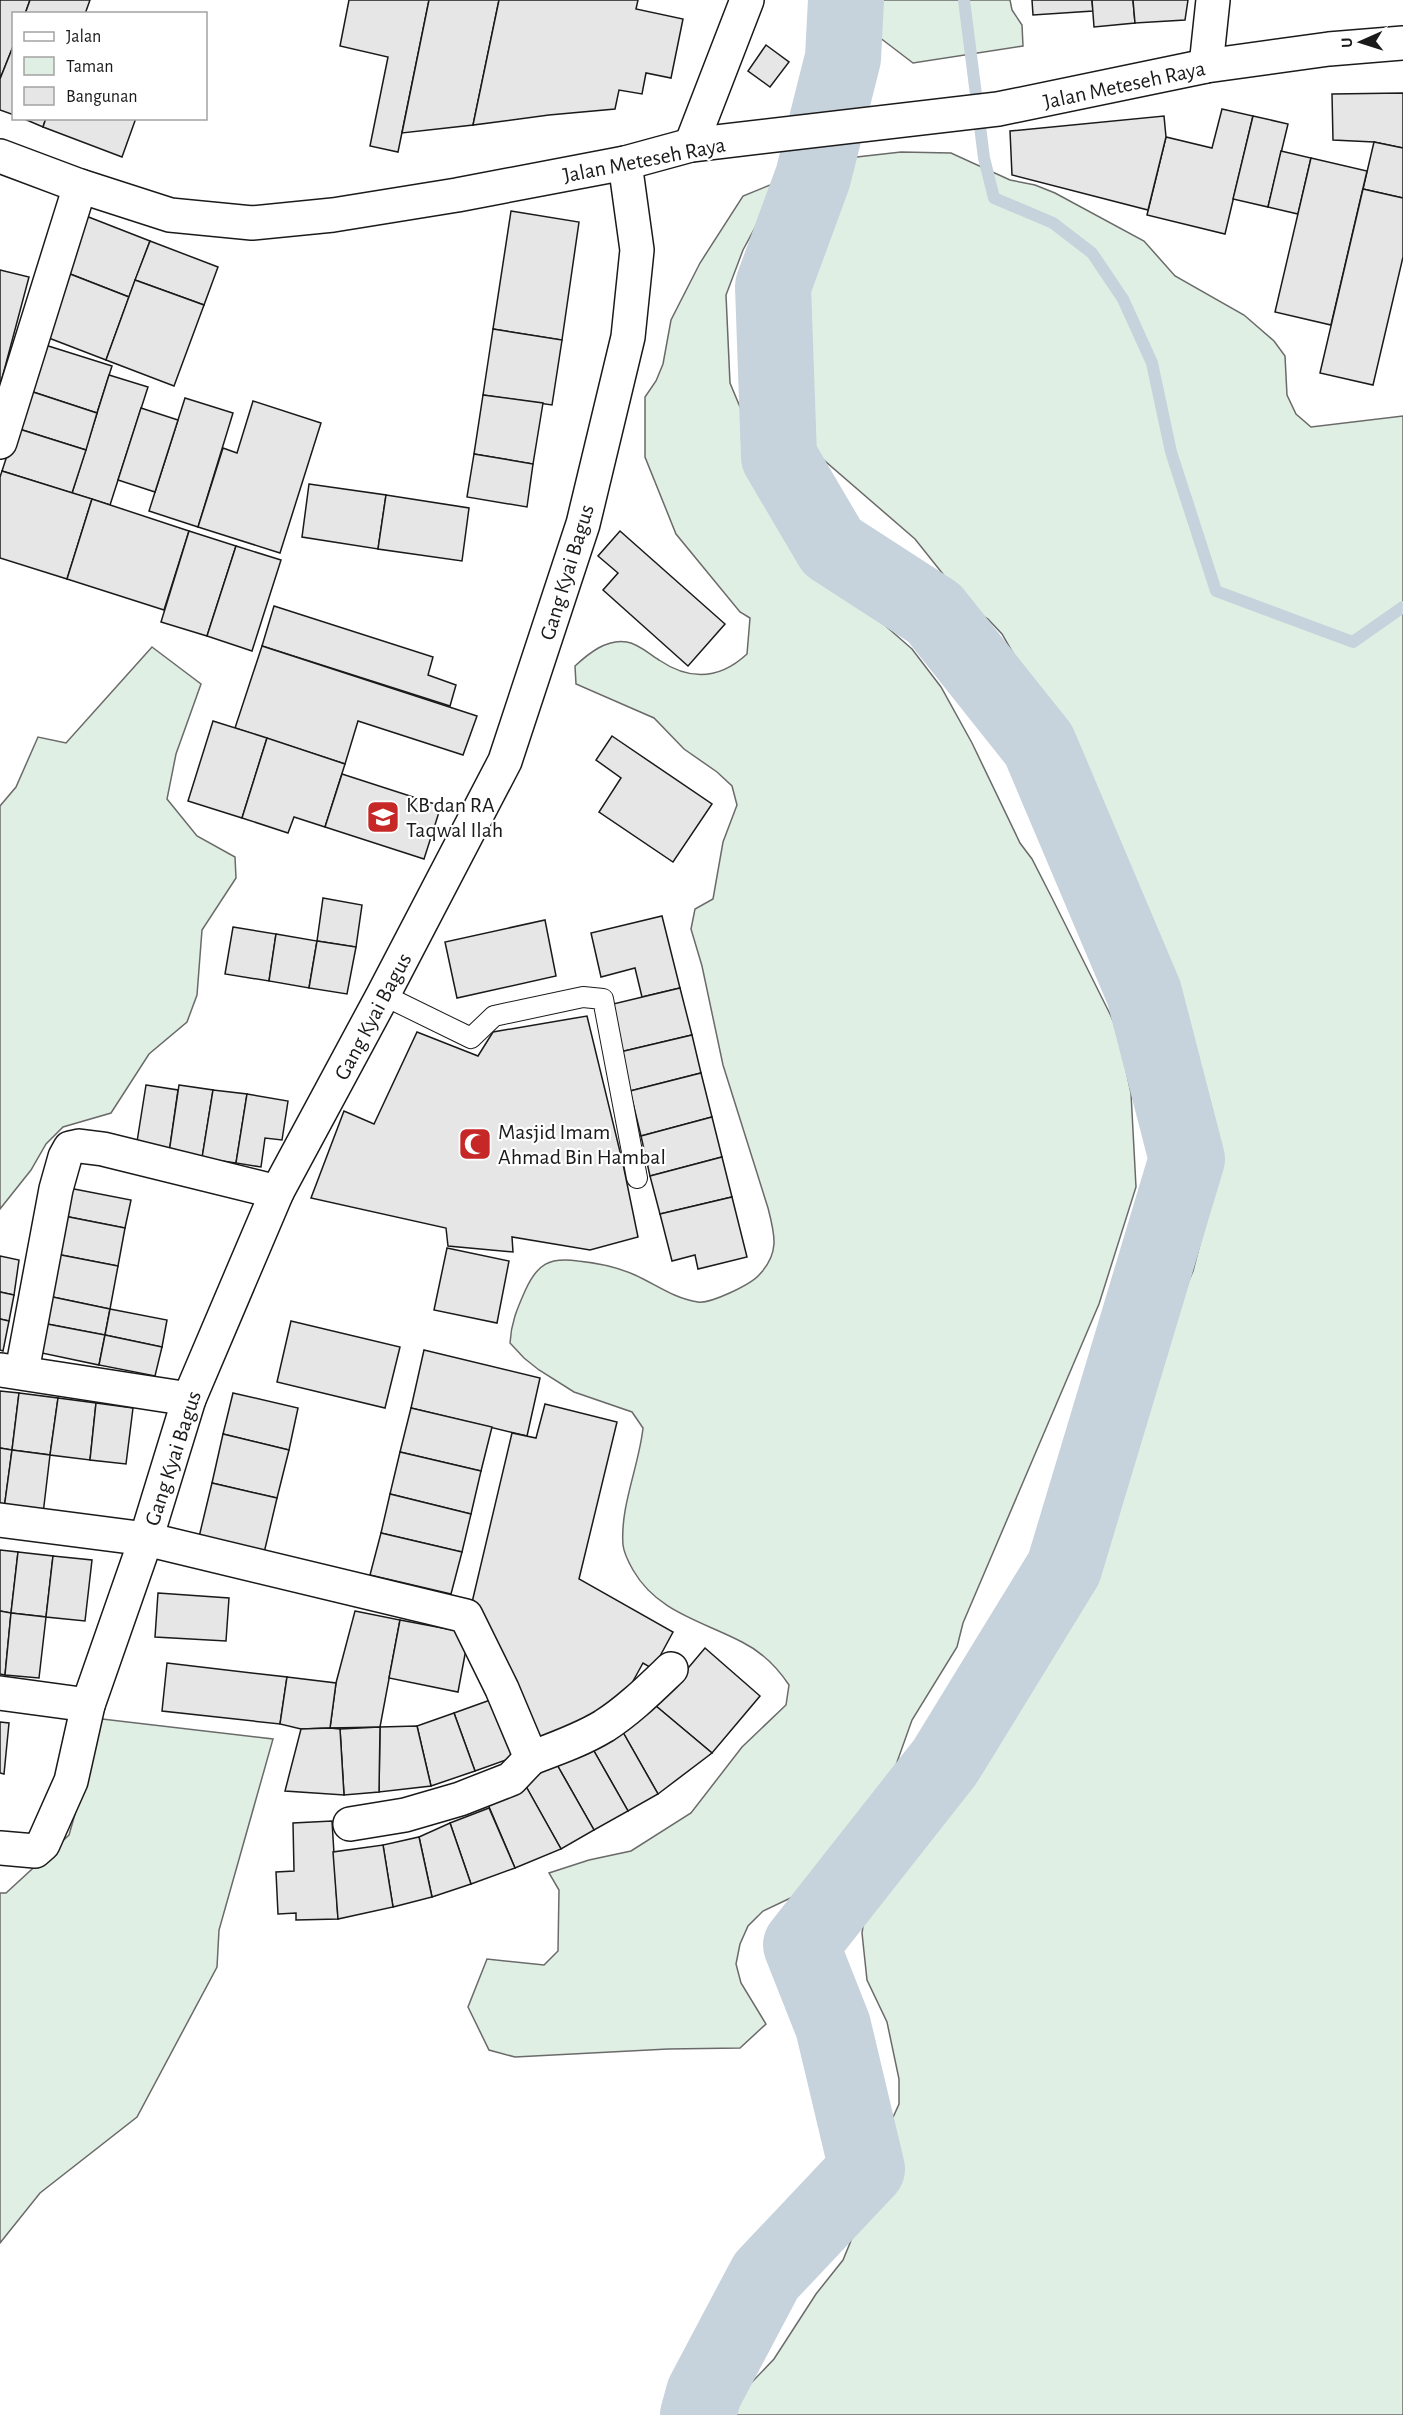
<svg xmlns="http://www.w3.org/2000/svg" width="1403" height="2415" font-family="'Alegreya Sans',sans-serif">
<rect width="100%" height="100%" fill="#fff"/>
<!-- green -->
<g fill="#e0efe3" stroke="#6a6a6a" stroke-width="1.5">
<path d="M 875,0 L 1010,0 L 1012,10 L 1022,25 L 1023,46 L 913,63 L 875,34 Z"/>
<path d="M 901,152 L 951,153 L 1010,180 L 1035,185 L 1055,193 L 1144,241 L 1175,276 L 1244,315 L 1274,341 L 1285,356 L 1287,395 L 1296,414 L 1311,427 L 1403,416 L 1403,2415 L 730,2415 L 731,2404 L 774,2359 L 816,2294 L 843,2260 L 859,2221 L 862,2201 L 876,2155 L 899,2104 L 899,2079 L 887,2022 L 867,1980 L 862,1933 L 868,1895 L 877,1874 L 962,1769 L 1064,1625 L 1123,1447 L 1156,1356 L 1193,1271 L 1203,1232 L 1204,1189 L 1173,1022 L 1132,900 L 1128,877 L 1064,742 L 1002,634 L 988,619 L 970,608 L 915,539 L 818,455 L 805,411 L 797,357 L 789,323 L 825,175 L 839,159 Z"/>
<path d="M 780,181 L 743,250 L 726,295 L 730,383 L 782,507 L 803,543 L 880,621 L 912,649 L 941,687 L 972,743 L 1020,843 L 1032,859 L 1052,898 L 1110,1014 L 1118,1032 L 1131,1093 L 1136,1187 L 1099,1304 L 963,1623 L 957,1647 L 912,1720 L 891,1779 L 850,1832 L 844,1852 L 835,1867 L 801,1893 L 763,1911 L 748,1926 L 740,1944 L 736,1964 L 741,1983 L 766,2024 L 740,2048 L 668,2049 L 515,2057 L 489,2050 L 468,2007 L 487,1959 L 544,1965 L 558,1951 L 559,1890 L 549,1873 L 589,1860 L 631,1851 L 691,1813 L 742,1747 L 786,1705 L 789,1685 C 777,1667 762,1652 742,1642 C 702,1621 657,1612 633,1570 C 629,1563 624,1553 623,1545 C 620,1506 639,1466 643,1428 L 632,1412 L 574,1392 L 539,1370 L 524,1358 L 510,1343 C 511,1323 517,1309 525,1291 C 537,1264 549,1257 578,1261 C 598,1263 617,1267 635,1275 C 655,1284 675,1299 698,1302 C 710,1304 750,1285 759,1275 C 780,1253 775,1235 768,1208 L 723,1065 L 702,966 L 691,929 L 695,909 L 713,899 L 723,842 L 737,805 L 732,786 L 717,772 L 684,749 L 654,718 L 576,684 L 575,666 C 588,654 607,638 627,642 C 639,644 649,654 659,660 C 690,681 720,679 747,654 L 750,618 L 740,612 L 676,534 L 645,457 L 645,397 L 656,381 L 663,364 L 671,320 L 700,263 L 743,196 Z"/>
<path d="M 152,647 L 201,684 L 176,754 L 167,799 L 197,836 L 235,857 L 236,878 L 202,930 L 197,995 L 187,1022 L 149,1054 L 111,1113 L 63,1127 L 46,1144 L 31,1170 L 0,1209 L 0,806 L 16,787 L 38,737 L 66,743 Z"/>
<path d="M 102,1719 L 273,1739 L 219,1930 L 217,1967 L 137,2117 L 40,2193 L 0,2243 L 0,1893 L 6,1893 L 69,1835 Z"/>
</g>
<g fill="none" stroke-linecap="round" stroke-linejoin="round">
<!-- stream -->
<path stroke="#c6d2dc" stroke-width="12" d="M 964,0 L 984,158 L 994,198 L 1053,223 L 1092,253 L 1123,299 L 1152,363 L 1171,452 L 1216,591 L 1353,642 L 1403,607"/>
<!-- river -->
<path stroke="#c6d2dc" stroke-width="76" d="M 698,2415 L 704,2393 L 766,2276 L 867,2169 L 833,2026 L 801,1945 L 945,1762 L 1064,1568 L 1187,1159 L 1144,993 L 1039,745 L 934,613 L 832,547 L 779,457 L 773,286 L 813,177 L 843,58 L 846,0"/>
</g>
<!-- building -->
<g fill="#e6e6e6" stroke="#1a1a1a" stroke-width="1.5">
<path d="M 0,0 L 30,0 L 25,14 L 14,14 L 14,44 L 0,79 Z"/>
<path d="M 30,0 L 90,0 L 85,14 L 25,14 Z"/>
<path d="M 349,0 L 429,0 L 398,152 L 370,146 L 388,57 L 340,46 Z"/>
<path d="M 429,0 L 499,0 L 473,125 L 402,133 Z"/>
<path d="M 499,0 L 638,0 L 636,9 L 683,19 L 671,78 L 646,73 L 642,94 L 619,90 L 615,109 L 549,115 L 473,125 Z"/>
<path d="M 1032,0 L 1092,0 L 1093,11 L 1033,15 Z"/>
<path d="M 1092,0 L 1133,0 L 1135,23 L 1094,27 Z"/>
<path d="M 1133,0 L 1188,0 L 1185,20 L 1135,23 Z"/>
<path d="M 14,44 L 14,115 L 0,110 L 0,79 Z"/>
<path d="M 766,45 L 789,62 L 770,87 L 748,71 Z"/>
<path d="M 1403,93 L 1403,148 L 1374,142 L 1333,140 L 1332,94 Z"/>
<path d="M 1222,109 L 1253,116 L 1225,234 L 1147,215 L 1166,137 L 1212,148 Z"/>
<path d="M 1164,116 L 1166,137 L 1148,210 L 1012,175 L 1010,131 Z"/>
<path d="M 1253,116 L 1288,124 L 1268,207 L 1233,199 Z"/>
<path d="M 22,118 L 46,118 L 43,127 Z"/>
<path d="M 46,118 L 136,118 L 122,157 L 43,127 Z"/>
<path d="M 1374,142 L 1403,148 L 1403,198 L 1363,189 Z"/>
<path d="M 1281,151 L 1311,158 L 1298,214 L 1268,207 Z"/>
<path d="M 1311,158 L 1367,171 L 1331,325 L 1275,312 Z"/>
<path d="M 1363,189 L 1403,198 L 1403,257 L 1373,385 L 1320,373 Z"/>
<path d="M 511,211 L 579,222 L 562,340 L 493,329 Z"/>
<path d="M 86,216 L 150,241 L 129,297 L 65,272 Z"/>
<path d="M 150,241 L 218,267 L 204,305 L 135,280 Z"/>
<path d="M 0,270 L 29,277 L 0,386 Z"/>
<path d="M 65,272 L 129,297 L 106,360 L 41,335 Z"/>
<path d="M 135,280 L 204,305 L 174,386 L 106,360 Z"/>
<path d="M 493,329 L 562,340 L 552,405 L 483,395 Z"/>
<path d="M 42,344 L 112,366 L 97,413 L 27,390 Z"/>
<path d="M 109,375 L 148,387 L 110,505 L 72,493 Z"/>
<path d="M 27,390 L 97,413 L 86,450 L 16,428 Z"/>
<path d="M 483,395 L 543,403 L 533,464 L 474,454 Z"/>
<path d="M 185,398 L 233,413 L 198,527 L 149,511 Z"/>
<path d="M 253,401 L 321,423 L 280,553 L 198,527 L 223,448 L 237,453 Z"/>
<path d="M 141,408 L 178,420 L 155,492 L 118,480 Z"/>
<path d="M 16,428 L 86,450 L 72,493 L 2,471 Z"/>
<path d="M 474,454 L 533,464 L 527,507 L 467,497 Z"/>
<path d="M 2,471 L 92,499 L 67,579 L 0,558 L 0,477 Z"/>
<path d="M 309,484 L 386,495 L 378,549 L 302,537 Z"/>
<path d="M 386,495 L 469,508 L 462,561 L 378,549 Z"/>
<path d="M 92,499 L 189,531 L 164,610 L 67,579 Z"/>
<path d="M 189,531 L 236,546 L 207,636 L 161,622 Z"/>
<path d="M 620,531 L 725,624 L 688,666 L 603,590 L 618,573 L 598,556 Z"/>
<path d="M 236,546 L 281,560 L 252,651 L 207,636 Z"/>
<path d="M 274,606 L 433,657 L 428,675 L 456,685 L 450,706 L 262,646 Z"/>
<path d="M 262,646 L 477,716 L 463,755 L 358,721 L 345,764 L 235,728 Z"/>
<path d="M 213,721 L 267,738 L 242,818 L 188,801 Z"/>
<path d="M 612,736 L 712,804 L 673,862 L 599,812 L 621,778 L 596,760 Z"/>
<path d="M 267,738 L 345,764 L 325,827 L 294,817 L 288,833 L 242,818 Z"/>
<path d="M 342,774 L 441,806 L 424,859 L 325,827 Z"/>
<path d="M 323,898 L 362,905 L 356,947 L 317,941 Z"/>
<path d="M 662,916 L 680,988 L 642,997 L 635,968 L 601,977 L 591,933 Z"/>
<path d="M 545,920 L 556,976 L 457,998 L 445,942 Z"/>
<path d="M 233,927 L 276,934 L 269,981 L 225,974 Z"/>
<path d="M 276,934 L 317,941 L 309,988 L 269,981 Z"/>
<path d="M 317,941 L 356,947 L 347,994 L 309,988 Z"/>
<path d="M 680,988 L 692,1035 L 620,1052 L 609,1005 Z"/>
<path d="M 587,1016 L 623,1164 L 638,1237 L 590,1250 L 512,1237 L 513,1252 L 448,1246 L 446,1228 L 311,1198 L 344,1111 L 374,1124 L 417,1032 L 478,1056 L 493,1032 Z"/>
<path d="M 692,1035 L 701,1073 L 630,1091 L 620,1052 Z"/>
<path d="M 701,1073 L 712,1117 L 641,1136 L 630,1091 Z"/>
<path d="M 146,1085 L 178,1090 L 169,1153 L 136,1148 Z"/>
<path d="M 179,1085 L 213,1090 L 202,1158 L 169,1153 Z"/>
<path d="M 213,1090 L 247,1094 L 236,1163 L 202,1158 Z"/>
<path d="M 247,1094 L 288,1101 L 282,1140 L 265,1138 L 261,1167 L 236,1163 Z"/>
<path d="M 712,1117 L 722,1157 L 650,1176 L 641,1136 Z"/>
<path d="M 722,1157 L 732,1197 L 660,1214 L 650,1176 Z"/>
<path d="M 69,1188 L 131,1200 L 125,1228 L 64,1216 Z"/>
<path d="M 732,1197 L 747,1257 L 698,1269 L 695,1255 L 672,1261 L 660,1214 Z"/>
<path d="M 64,1216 L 125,1228 L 118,1266 L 56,1254 Z"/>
<path d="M 447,1248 L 509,1261 L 497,1323 L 434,1310 Z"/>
<path d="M 56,1254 L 118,1266 L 110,1309 L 48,1296 Z"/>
<path d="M 0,1256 L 19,1260 L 14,1295 L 0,1292 Z"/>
<path d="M 0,1292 L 14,1295 L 9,1321 L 0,1319 Z"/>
<path d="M 48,1296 L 110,1309 L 105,1335 L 42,1323 Z"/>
<path d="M 110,1309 L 167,1320 L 162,1347 L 105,1335 Z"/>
<path d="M 0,1319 L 9,1321 L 3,1351 L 0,1350 Z"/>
<path d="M 291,1321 L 400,1347 L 385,1408 L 277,1382 Z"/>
<path d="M 42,1323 L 105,1335 L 99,1365 L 37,1352 Z"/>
<path d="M 105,1335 L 162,1347 L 155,1376 L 99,1365 Z"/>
<path d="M 424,1350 L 540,1378 L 527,1436 L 411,1408 Z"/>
<path d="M 0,1391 L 19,1393 L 12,1450 L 0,1448 Z"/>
<path d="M 19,1393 L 58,1398 L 50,1455 L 12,1450 Z"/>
<path d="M 233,1393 L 298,1408 L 289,1450 L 223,1434 Z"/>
<path d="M 58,1398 L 96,1403 L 90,1460 L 50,1455 Z"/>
<path d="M 96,1403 L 133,1408 L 126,1464 L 90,1460 Z"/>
<path d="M 545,1404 L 617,1422 L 579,1579 L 673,1632 L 653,1669 L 643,1663 L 621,1703 L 538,1739 L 470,1611 L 512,1433 L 536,1438 Z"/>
<path d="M 411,1408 L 492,1427 L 481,1471 L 400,1452 Z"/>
<path d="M 223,1434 L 289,1450 L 277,1498 L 212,1483 Z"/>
<path d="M 0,1448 L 12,1450 L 4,1509 L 0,1509 Z"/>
<path d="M 12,1450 L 50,1455 L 43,1514 L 4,1509 Z"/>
<path d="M 400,1452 L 481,1471 L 471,1514 L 390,1494 Z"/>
<path d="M 212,1483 L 277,1498 L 264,1553 L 199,1537 Z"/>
<path d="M 390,1494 L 471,1514 L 462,1552 L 381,1533 Z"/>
<path d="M 381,1533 L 462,1552 L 451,1594 L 370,1575 Z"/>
<path d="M 0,1550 L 18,1552 L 11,1613 L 0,1611 Z"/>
<path d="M 18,1552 L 53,1556 L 46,1617 L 11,1613 Z"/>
<path d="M 53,1556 L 92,1560 L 85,1621 L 46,1617 Z"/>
<path d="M 158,1593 L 229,1598 L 226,1641 L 155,1637 Z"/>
<path d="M 0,1611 L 11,1613 L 5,1675 L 0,1674 Z"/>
<path d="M 355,1611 L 400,1620 L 380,1727 L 330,1728 L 336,1683 Z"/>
<path d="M 11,1613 L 46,1617 L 39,1678 L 5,1675 Z"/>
<path d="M 400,1620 L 469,1633 L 458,1692 L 389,1678 Z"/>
<path d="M 705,1648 L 760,1696 L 712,1753 L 656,1706 Z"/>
<path d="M 167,1663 L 287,1677 L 280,1724 L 162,1711 Z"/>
<path d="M 287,1677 L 336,1683 L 330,1728 L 301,1729 L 280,1724 Z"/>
<path d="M 493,1699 L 514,1757 L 475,1771 L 454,1713 Z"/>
<path d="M 656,1706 L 712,1753 L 658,1794 L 620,1727 Z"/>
<path d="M 454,1713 L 475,1771 L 431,1786 L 417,1726 Z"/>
<path d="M 0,1722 L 9,1723 L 4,1774 L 0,1773 Z"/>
<path d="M 417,1726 L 431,1786 L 379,1792 L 380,1727 Z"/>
<path d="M 380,1727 L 379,1792 L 344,1795 L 340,1729 Z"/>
<path d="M 620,1727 L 658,1794 L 628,1811 L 590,1744 Z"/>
<path d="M 330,1728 L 340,1729 L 344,1795 L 285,1791 L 301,1729 Z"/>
<path d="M 590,1744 L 628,1811 L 594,1830 L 556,1763 Z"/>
<path d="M 556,1763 L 594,1830 L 561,1849 L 523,1781 Z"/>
<path d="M 523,1781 L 561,1849 L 515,1868 L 487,1802 Z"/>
<path d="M 489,1808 L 515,1868 L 471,1884 L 450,1823 Z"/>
<path d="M 332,1821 L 338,1919 L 296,1920 L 296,1913 L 278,1914 L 276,1872 L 294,1871 L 293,1823 Z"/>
<path d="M 450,1823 L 471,1884 L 432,1897 L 419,1837 Z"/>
<path d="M 419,1837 L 432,1897 L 393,1907 L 383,1845 Z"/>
<path d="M 383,1845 L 393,1907 L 338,1919 L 333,1852 Z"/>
</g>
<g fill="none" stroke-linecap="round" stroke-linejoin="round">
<!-- service casing -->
<g stroke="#1a1a1a" stroke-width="22">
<path id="service" d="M 383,995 L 471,1038 L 494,1016 L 583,997 L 603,999 L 637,1178"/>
</g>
<!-- minor casing -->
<g stroke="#1a1a1a" stroke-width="36">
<g id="minor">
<path d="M 1206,66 L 1213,0"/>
<path d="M 691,145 L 747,0"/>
<path d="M 0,442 L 80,186"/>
<path d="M 1,1370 L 189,1399"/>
<path d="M 22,1371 L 56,1189 L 65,1157 L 70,1148 L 79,1146 L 103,1149 L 277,1192"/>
<path d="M 0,1520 L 146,1539 L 466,1616 L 502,1689 L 531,1758 L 511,1779 L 460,1799 L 405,1815 L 350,1824"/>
<path d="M 0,1693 L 88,1705"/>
<path d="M 531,1758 C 555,1749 581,1740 604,1726 C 629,1710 650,1689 671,1669"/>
<path d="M 0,1848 L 35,1851 L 43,1844 L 71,1781 L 88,1705 L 146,1539 L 189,1399 L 277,1192 L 383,995 L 505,761 L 583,524 L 628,337 L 637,250 L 625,163"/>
</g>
</g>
<!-- secondary casing -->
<g stroke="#1a1a1a" stroke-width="36">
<path id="secondary" d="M 0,156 L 80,186 L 170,215 L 252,223 L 333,215 L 457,195 L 625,163 L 691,145 L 998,109 L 1206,66 L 1329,49 L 1403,43"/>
</g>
<!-- service -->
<use href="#service" stroke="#fff" stroke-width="20"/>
<!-- minor -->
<use href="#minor" stroke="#fff" stroke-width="33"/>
<!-- secondary -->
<use href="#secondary" stroke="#fff" stroke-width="33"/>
</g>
<!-- icons -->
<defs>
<g id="school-square" transform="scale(1.725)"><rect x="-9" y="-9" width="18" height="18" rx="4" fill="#c62828" stroke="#fff"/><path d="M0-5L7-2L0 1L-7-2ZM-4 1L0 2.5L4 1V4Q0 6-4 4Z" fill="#fff"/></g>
<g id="mosque-square" transform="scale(1.725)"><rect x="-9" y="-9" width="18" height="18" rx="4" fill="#c62828" stroke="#fff"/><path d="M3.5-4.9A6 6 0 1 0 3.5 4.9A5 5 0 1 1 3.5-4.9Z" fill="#fff"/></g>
</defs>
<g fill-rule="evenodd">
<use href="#school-square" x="383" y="817"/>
<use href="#mosque-square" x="475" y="1144"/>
</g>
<g text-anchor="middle" stroke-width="4.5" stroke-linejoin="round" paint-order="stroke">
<!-- street labels -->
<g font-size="22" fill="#1a1a1a" stroke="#fff">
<text transform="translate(1124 84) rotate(-12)" y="8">Jalan Meteseh Raya</text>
<text transform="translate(644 159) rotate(-11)" y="8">Jalan Meteseh Raya</text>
<text transform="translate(566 572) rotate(-73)" y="8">Gang Kyai Bagus</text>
<text transform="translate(372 1016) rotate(-62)" y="8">Gang Kyai Bagus</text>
<text transform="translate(172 1458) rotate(-72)" y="8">Gang Kyai Bagus</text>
</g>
<!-- poi labels -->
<g font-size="22" fill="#1a1a1a" stroke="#fff" text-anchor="start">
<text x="406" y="812">KB dan RA<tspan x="406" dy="25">Taqwal Ilah</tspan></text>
<text x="498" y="1139">Masjid Imam<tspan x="498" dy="25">Ahmad Bin Hambal</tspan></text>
</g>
</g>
<!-- legend -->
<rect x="12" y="12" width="195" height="108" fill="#ffffff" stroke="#a3a3a3" stroke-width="1.5"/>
<rect x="24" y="32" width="30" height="9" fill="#ffffff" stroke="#a3a3a3" stroke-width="1.5"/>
<text x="66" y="42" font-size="18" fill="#1a1a1a">Jalan</text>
<rect x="24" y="57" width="30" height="18" fill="#e0efe3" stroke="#a3a3a3" stroke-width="1.5"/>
<text x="66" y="72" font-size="18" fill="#1a1a1a">Taman</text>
<rect x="24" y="87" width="30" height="18" fill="#e6e6e6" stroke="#a3a3a3" stroke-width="1.5"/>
<text x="66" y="102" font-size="18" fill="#1a1a1a">Bangunan</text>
<!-- north arrow -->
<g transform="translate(1361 42) rotate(267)" stroke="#ffffff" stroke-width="4.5" paint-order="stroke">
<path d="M0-4.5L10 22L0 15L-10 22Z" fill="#1a1a1a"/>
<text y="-9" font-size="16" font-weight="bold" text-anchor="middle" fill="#1a1a1a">U</text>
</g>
</svg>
